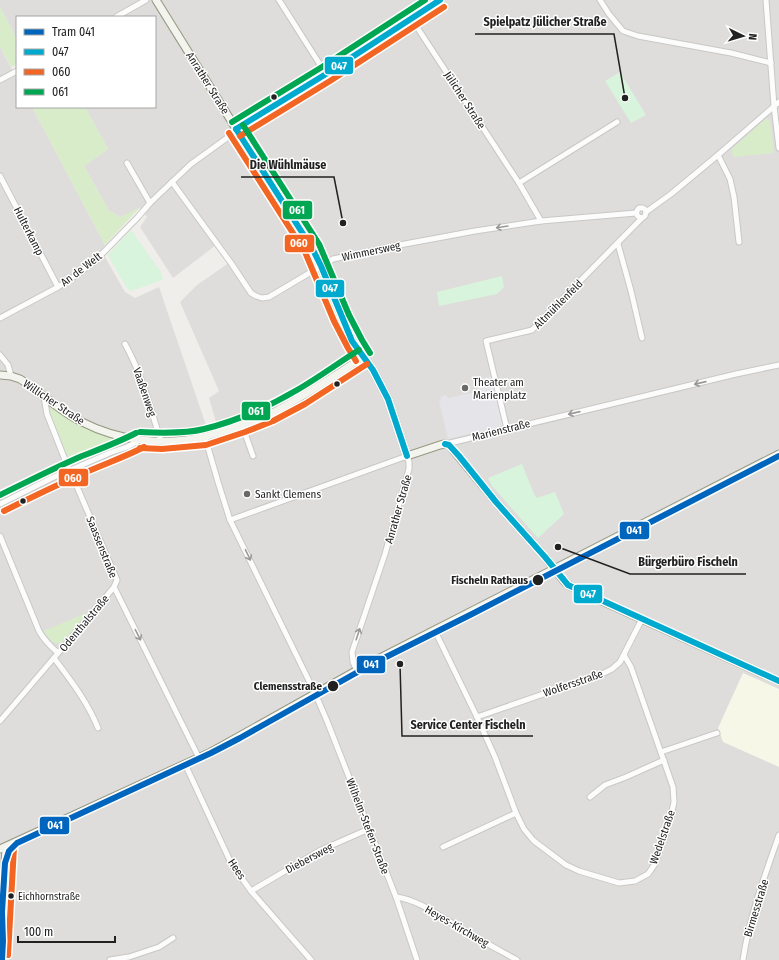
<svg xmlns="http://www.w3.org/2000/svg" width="779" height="960" font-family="'Fira Sans Condensed',sans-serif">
<rect width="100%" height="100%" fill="#efeeea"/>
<!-- residential -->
<path fill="#dedddb" d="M 0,0 L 779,0 L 779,960 L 0,960 L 0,47 L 17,79 L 17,107 L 32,107 L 105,245 L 101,250 L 125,292 L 135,298 L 159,287 L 208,431 L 218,429 L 209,398 L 219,391 L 180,302 L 197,285 L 233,260 L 220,242 L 173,278 L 140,227 L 147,217 L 140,208 L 121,217 L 109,211 L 84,166 L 108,149 L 85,107 L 155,107 L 155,17 L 17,17 L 17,39 L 0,7 Z"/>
<!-- education -->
<path fill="#f6f7e7" d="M 743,673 L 779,689 L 779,767 L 723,742 L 718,728 Z"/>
<!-- grass -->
<g fill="#d9ecca">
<path d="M 0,7 L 17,39 L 17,64 L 11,67 L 0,47 Z"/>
<path d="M 32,107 L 55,108 L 85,107 L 108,149 L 84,166 L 109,211 L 121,217 L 140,207 L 105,245 Z"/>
<path d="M 767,119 L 769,120 L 770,121 L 774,153 L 733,157 L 732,149 L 764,120 Z"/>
<path d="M 54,408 C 76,422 96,431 121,440 L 123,442 L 124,444 L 122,445 L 110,449 L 71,466 L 49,412 L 50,409 Z"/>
<path d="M 88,612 L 90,613 L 66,641 L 59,644 L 52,642 L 47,636 L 44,631 Z"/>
</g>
<!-- park -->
<g fill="#d9f4dc">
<path d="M 620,72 L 646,115 L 631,123 L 605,81 Z"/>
<path d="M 131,230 L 161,272 L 163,280 L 159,281 L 131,291 L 126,287 L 108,255 Z"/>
<path d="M 502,276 L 504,287 L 497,294 L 439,306 L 437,292 Z"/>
<path d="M 522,464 L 534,494 L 537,498 L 555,492 L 564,514 L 538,538 L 500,495 L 492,486 L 488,478 Z"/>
</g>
<!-- plaza -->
<path fill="#e5e4e8" d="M 491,376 L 503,426 L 448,439 L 439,401 L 441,400 L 440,397 L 446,395 L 448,398 L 479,391 L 477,380 Z"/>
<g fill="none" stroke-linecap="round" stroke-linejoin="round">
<!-- street casing -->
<g stroke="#c8c8c6" stroke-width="7">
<g id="street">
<path d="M 279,0 L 326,74"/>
<path d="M 600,0 L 609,14 L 623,31 L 638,36 L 731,53 L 771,63"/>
<path d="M 766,0 L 774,106 L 779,148"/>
<path d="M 116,17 L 146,0"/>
<path d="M 411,18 L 519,183 L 541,221"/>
<path d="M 0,80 L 17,71"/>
<path d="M 718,155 L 730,179 L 734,197 L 739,242"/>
<path d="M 127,163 L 150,203"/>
<path d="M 0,176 L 58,287"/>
<path d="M 172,182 L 231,263 L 251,293 L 256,296 L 262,298 L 269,297 L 333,259 L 405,244 L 475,231 L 541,221 L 636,213"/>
<path d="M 519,183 L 617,122"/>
<path d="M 642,218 C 636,217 635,212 639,208 L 643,208 L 646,210 L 646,212"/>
<path d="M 618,244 L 631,291 L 642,338"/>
<path d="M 0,318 L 58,287 L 78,274 L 95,261 L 138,217 L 150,203 L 172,182 L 191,164 L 227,138 L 236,129 L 326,74 L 440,0"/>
<path d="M 125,344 C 142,374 150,408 161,441"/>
<path d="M 0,355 L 8,365 L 11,376"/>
<path d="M 242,425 L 253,456"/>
<path d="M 507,429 L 486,341 L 532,330 L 642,218 L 645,216 L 646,212 L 671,194 L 718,155 L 779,102"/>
<path d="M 205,437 L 218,482 L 230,520 L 315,693 L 327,721 L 396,897 L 417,960"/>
<path d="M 446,444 L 736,374 L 779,365"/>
<path d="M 0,504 L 52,478 L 112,452 L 127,447 L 140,440"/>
<path d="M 230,520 L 407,456 L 409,462 L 409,469 L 385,554 L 352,652 L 353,662 L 357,671"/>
<path d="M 0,536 L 39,631 C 44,640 50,646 58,653"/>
<path d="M 114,587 L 199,758"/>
<path d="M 435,631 L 477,717 L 495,757 L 516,813 L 524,829 L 533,840 L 538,844 L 566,865 L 579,871 L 619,883 L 635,881 L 648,874 L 655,864 L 671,816 L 674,802 L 673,787 L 631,667 L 624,655"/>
<path d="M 54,658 C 71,681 87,701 98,728"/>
<path d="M 477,717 L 604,673 L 612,669 L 620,662 L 642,619"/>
<path d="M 0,721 L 94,611 L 114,587 L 117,580 L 72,475 L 69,470 L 47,414 L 44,397"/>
<path d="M 661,752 L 717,733"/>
<path d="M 185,764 L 231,863 L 251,891 L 311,960"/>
<path d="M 590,797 L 605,785 L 626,777 L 664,760"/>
<path d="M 443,847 L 516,813"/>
<path d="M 251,891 L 321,850 L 369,829"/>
<path d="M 396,897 C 417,899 443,918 462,929 C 480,940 499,950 517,960"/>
<path d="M 110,960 L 129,957 L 159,947 L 173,938"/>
<path d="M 743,960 C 749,918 765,875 779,835"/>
</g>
</g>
<!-- secondary casing -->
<g stroke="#959982" stroke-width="9">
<g id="secondary">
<path d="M 156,0 L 253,156 L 312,248 L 321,266 L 346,328 L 352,341 L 373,370 L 388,399 L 407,456 L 440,445 L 445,444 L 449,445 L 496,502 L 545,557 L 564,581 L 568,585 L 582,592 L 779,681"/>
<path d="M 0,375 L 11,376 L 20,379 C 41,392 59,411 82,422 C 119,441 163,446 204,437 C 212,435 221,432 230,429 C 243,425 257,420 270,414 C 302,398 333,377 363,357"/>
<path d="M 0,849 L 211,752 L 370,663 L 779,454"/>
<path d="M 0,955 L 6,847"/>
</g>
</g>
<!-- street -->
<use href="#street" stroke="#fdfcfc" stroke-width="5"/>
<!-- secondary -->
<use href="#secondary" stroke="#f3f4ed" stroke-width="7"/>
<!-- bus-1 casing -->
<g stroke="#fff" stroke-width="9">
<g id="bus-1">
<path d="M 236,129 L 312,248 L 321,266 L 352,341 L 373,370 L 388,399 L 407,456"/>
<path d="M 236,129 L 326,74 L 440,0"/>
<path d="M 445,444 L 449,445 L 459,456 L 496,502 L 545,557 L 568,585 L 779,681"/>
</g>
</g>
<!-- bus-2 casing -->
<g stroke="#fff" stroke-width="9">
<g id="bus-2">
<path d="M 229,133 L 305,252 L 334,321 L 348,348 L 356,361"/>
<path d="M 240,136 L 330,81 L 444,7"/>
<path d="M 140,448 L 162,449 L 206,445 L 245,432 L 273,421 L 305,404 L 367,364"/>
<path d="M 4,511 C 30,498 57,485 84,473 C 104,464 125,457 144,447"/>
<path d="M 8,955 L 14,847"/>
</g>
</g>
<!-- bus-3 casing -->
<g stroke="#fff" stroke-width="9">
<g id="bus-3">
<path d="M 232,122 L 322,67 L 425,0"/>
<path d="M 243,125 L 319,244 L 349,315 L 362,340 L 370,353"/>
<path d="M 140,432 C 160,433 185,434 204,429 C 237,421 268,407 297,390 C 318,378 338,363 359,350"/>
<path d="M 0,495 C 27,482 54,468 82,456 C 100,449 119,442 136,433"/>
</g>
</g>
<!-- bus-1 -->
<use href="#bus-1" stroke="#00a9ce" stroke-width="6"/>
<!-- bus-2 -->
<use href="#bus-2" stroke="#f26522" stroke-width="6"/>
<!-- bus-3 -->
<use href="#bus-3" stroke="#00a651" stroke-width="6"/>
<!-- tram-1 casing -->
<g stroke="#fff" stroke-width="9">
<path id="tram-1" d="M 2,960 L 3,941 L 2,912 L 5,863 L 9,851 L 17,843 L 211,753 L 240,738 L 372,664 L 472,614 L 779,456"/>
</g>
<!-- tram-1 -->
<use href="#tram-1" stroke="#0065bd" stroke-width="6"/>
</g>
<!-- one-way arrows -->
<defs><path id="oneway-shaft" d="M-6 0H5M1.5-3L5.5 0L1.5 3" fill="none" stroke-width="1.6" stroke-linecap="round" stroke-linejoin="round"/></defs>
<g stroke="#9a9999">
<use href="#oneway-shaft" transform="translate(502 227) rotate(171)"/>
<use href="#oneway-shaft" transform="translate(700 383) rotate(167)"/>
<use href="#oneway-shaft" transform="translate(574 413) rotate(167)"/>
<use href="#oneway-shaft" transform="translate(248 555) rotate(64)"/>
<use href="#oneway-shaft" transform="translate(358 634) rotate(-72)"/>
<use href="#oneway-shaft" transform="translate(138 635) rotate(63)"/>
</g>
<!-- markers -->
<g fill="#212121" stroke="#fff" stroke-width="1.5">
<circle cx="274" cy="97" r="3.5"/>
<circle cx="337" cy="384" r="3.5"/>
<circle cx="23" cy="501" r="3.5"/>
<circle cx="538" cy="580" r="6"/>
<circle cx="333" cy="686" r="6"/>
<circle cx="11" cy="896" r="3.5"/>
</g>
<g fill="#696967" stroke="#fff" stroke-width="1.5">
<circle cx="465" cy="388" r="4"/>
<circle cx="247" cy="494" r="4"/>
</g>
<g text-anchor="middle" stroke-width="3" stroke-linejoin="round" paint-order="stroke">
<!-- bus labels -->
<g font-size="10" fill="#212121" stroke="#fff" text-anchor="start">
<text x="18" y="900">Eichhornstraße</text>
</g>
<!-- street labels -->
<g font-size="11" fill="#212121" stroke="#fff">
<text transform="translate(208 83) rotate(58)" y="4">Anrather Straße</text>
<text transform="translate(465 100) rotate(57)" y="4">Jülicher Straße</text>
<text transform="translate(29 231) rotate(63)" y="4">Hulterkamp</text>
<text transform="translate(371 251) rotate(-12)" y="4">Wimmersweg</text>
<text transform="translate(81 269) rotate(-37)" y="4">An de Welt</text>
<text transform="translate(558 304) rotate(-45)" y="4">Altmühlenfeld</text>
<text transform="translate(145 392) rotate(71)" y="4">Vaaßenweg</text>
<text transform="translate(54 402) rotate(34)" y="4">Willicher Straße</text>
<text transform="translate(501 430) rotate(-14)" y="4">Marienstraße</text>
<text transform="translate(398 509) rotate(-74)" y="4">Anrather Straße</text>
<text transform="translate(102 547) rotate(68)" y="4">Saassenstraße</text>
<text transform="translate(84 623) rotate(-50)" y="4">Odenthalstraße</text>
<text transform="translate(573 683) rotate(-19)" y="4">Wolfersstraße</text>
<text transform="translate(368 826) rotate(69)" y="4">Wilhelm-Stefen-Straße</text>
<text transform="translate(662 837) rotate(-71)" y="4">Wedelstraße</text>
<text transform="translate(309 858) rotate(-28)" y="4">Diebersweg</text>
<text transform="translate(237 869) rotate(56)" y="4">Hees</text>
<text transform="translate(756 908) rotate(-73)" y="4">Birmesstraße</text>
<text transform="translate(457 926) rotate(30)" y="4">Heyes-Kirchweg</text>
</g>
<!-- poi labels -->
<g font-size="11" fill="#212121" stroke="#fff" text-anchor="start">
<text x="473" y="386">Theater am<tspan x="473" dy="13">Marienplatz</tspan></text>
<text x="255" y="498">Sankt Clemens</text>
</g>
<!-- stop labels -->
<g font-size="11" font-weight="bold" fill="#212121" stroke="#fff" text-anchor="end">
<text x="528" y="584">Fischeln Rathaus</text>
<text x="322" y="690">Clemensstraße</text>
</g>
</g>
<!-- callouts -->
<path fill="none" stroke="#212121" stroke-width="1.5" d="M625 98L614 34H475M343 223L334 177H241M558 547L630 574H746M400 664L402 736H533"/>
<g fill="#212121" stroke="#fff" stroke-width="1.5">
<circle cx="625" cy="98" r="4"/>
<circle cx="343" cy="223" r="4"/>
<circle cx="558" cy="547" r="4"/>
<circle cx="400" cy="664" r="4"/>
</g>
<g font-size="12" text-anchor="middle" font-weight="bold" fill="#212121" stroke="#fff" stroke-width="3" stroke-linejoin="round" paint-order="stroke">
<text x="545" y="26">Spielpatz Jülicher Straße</text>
<text x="288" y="169">Die Wühlmäuse</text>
<text x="688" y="566">Bürgerbüro Fischeln</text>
<text x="468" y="729">Service Center Fischeln</text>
</g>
<g stroke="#fff" stroke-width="1.5">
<rect x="324" y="56" width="30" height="19" rx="4" fill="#00a9ce"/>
<rect x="282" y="200" width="31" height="20" rx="4" fill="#00a651"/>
<rect x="284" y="234" width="31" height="19" rx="4" fill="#f26522"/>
<rect x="315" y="279" width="30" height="19" rx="4" fill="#00a9ce"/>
<rect x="241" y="401" width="30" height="20" rx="4" fill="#00a651"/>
<rect x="58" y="468" width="31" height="19" rx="4" fill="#f26522"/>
<rect x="619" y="521" width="31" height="19" rx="4" fill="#0065bd"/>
<rect x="573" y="584" width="30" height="20" rx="4" fill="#00a9ce"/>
<rect x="356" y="655" width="30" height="19" rx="4" fill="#0065bd"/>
<rect x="39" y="816" width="31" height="19" rx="4" fill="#0065bd"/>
</g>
<g font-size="11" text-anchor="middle" font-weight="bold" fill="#fff">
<text x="339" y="70">047</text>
<text x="297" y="214">061</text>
<text x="299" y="247">060</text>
<text x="330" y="292">047</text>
<text x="256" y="415">061</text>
<text x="73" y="482">060</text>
<text x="634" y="534">041</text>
<text x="588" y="598">047</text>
<text x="371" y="668">041</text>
<text x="55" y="829">041</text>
</g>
<!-- legend -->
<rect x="16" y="16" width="140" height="92" fill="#ffffff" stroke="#a6a6a6"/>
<rect x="24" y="29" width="20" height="6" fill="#0065bd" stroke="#a6a6a6"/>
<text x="52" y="36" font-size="12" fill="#212121">Tram 041</text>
<rect x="24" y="49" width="20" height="6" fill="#00a9ce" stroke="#a6a6a6"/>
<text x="52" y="56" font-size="12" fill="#212121">047</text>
<rect x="24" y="69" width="20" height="6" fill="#f26522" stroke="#a6a6a6"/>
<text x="52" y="76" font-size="12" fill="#212121">060</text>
<rect x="24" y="89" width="20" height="6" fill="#00a651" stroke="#a6a6a6"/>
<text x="52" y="96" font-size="12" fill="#212121">061</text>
<!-- north arrow -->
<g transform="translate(743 36) rotate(95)" stroke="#ffffff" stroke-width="3" paint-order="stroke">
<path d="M0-3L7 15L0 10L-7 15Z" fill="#212121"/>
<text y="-6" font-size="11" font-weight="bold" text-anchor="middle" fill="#212121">N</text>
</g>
<!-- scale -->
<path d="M18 936v6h97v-6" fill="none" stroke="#212121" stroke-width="2"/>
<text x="24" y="936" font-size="12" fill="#212121" stroke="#ffffff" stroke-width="3" paint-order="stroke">100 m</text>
</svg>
